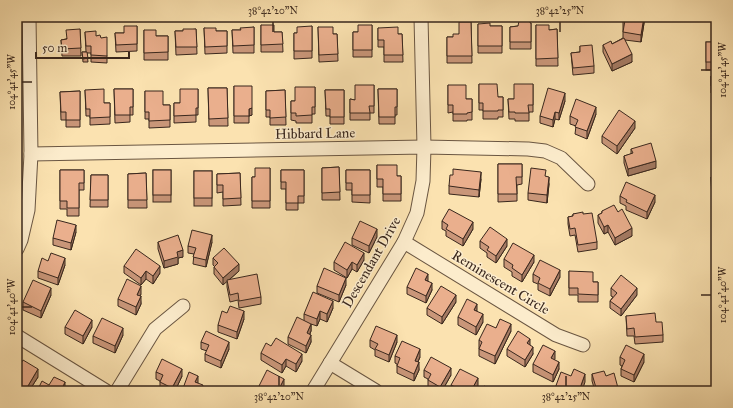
<svg xmlns="http://www.w3.org/2000/svg" width="733" height="408" font-family="'IM FELL Great Primer',serif">
<rect width="100%" height="100%" fill="#fbe2b0"/>
<filter id="stains"><feTurbulence type="fractalNoise" baseFrequency=".005" numOctaves="4"/><feColorMatrix values="0 0 0 0 .2 0 0 0 0 .09 0 0 0 0 .02 0 0 0 .5 -.17"/></filter>
<radialGradient id="worn" r=".72"><stop offset=".6" stop-color="#630" stop-opacity="0"/><stop offset="1" stop-color="#630" stop-opacity=".3"/></radialGradient>
<g fill="none" stroke-linecap="round" stroke-linejoin="round">
<!-- minor casing -->
<g stroke="#6a5642" stroke-width="15">
<g id="minor">
<path d="M 31,154 L 424,147 L 528,149 L 545,151 L 561,158 L 588,184"/>
<path d="M 404,242 L 556,335 L 583,345"/>
<path d="M 17,249 L 21,240 L 28,210 L 31,154 L 29,17"/>
<path d="M 17,336 L 106,391"/>
<path d="M 330,363 L 376,391"/>
<path d="M 117,391 L 155,329 L 183,306"/>
<path d="M 313,391 L 404,242 L 417,213 L 423,181 L 424,147 L 421,17"/>
</g>
</g>
<!-- minor -->
<use href="#minor" stroke="#fceccc" stroke-width="13"/>
</g>
<!-- wall -->
<g fill="#c99679" stroke="#39271d">
<path d="M 623,17 L 645,17 L 641,42 L 625,40 L 632,62 L 612,71 L 603,52 L 603,45 L 612,44 L 623,38 Z"/>
<path d="M 471,22 L 472,63 L 447,63 L 447,37 L 453,37 L 459,34 Z"/>
<path d="M 530,23 L 531,23 L 531,49 L 510,49 L 510,27 L 518,26 Z"/>
<path d="M 478,24 L 490,26 L 502,26 L 502,53 L 478,53 Z"/>
<path d="M 261,25 L 274,32 L 282,32 L 283,52 L 261,52 Z"/>
<path d="M 372,25 L 372,57 L 353,57 L 353,32 L 358,32 Z"/>
<path d="M 536,25 L 549,30 L 557,29 L 558,66 L 536,66 Z"/>
<path d="M 137,26 L 137,51 L 116,52 L 115,33 L 124,33 Z"/>
<path d="M 312,26 L 312,58 L 294,59 L 294,33 L 297,33 Z"/>
<path d="M 254,27 L 254,53 L 233,53 L 232,30 L 241,30 Z"/>
<path d="M 318,27 L 333,34 L 337,34 L 338,61 L 319,62 Z"/>
<path d="M 204,28 L 216,31 L 227,31 L 227,53 L 205,54 Z"/>
<path d="M 378,28 L 398,34 L 402,34 L 403,62 L 384,62 L 384,47 L 378,47 Z"/>
<path d="M 80,29 L 81,56 L 62,56 L 61,40 L 66,39 Z"/>
<path d="M 196,29 L 197,54 L 176,55 L 175,31 L 183,31 Z"/>
<path d="M 144,30 L 156,36 L 168,36 L 168,60 L 144,60 Z"/>
<path d="M 85,32 L 96,36 L 107,56 L 107,63 L 91,62 L 91,53 L 87,53 L 88,62 L 83,62 L 82,52 L 86,52 Z"/>
<rect x="706" y="42" width="10" height="28"/>
<path d="M 580,46 L 594,66 L 594,73 L 573,75 L 571,53 L 580,52 Z"/>
<path d="M 711,76 L 716,76 L 716,106 L 715,106 L 714,93 L 711,93 Z"/>
<path d="M 479,84 L 498,97 L 503,97 L 503,117 L 498,117 L 498,119 L 483,119 L 483,110 L 479,110 Z"/>
<path d="M 533,84 L 533,112 L 529,112 L 529,121 L 515,121 L 515,119 L 509,119 L 508,99 L 514,99 Z"/>
<path d="M 374,85 L 374,113 L 370,113 L 370,120 L 350,120 L 350,99 L 355,100 Z"/>
<path d="M 448,85 L 466,99 L 472,99 L 472,120 L 467,120 L 467,121 L 453,121 L 453,112 L 448,113 Z"/>
<path d="M 234,86 L 252,115 L 249,116 L 249,123 L 234,123 Z"/>
<path d="M 315,87 L 315,114 L 312,114 L 312,123 L 296,123 L 296,121 L 291,120 L 291,101 L 295,101 Z"/>
<path d="M 208,88 L 227,88 L 228,126 L 209,126 Z"/>
<path d="M 114,89 L 133,89 L 133,115 L 130,115 L 130,122 L 115,123 Z"/>
<path d="M 198,89 L 198,115 L 196,115 L 196,122 L 174,123 L 174,103 L 180,103 Z"/>
<path d="M 378,89 L 397,89 L 397,115 L 395,115 L 395,124 L 379,124 Z"/>
<path d="M 85,90 L 104,103 L 110,103 L 110,124 L 90,125 L 90,116 L 86,116 Z"/>
<path d="M 285,90 L 286,125 L 270,125 L 270,117 L 266,117 L 266,91 Z"/>
<path d="M 325,90 L 344,90 L 344,124 L 330,124 L 330,116 L 326,116 Z"/>
<path d="M 80,91 L 80,127 L 66,127 L 66,120 L 61,120 L 60,92 Z"/>
<path d="M 145,91 L 163,105 L 170,105 L 170,127 L 149,128 L 149,119 L 145,119 Z"/>
<path d="M 565,101 L 559,120 L 555,119 L 553,127 L 540,123 L 540,116 Z"/>
<rect x="715" y="109" width="1" height="26"/>
<path d="M 596,114 L 587,139 L 575,134 L 576,126 L 570,124 L 570,116 Z"/>
<path d="M 635,128 L 617,154 L 602,143 L 602,136 Z"/>
<path d="M 631,149 L 656,168 L 628,176 L 624,163 L 624,156 L 631,154 Z"/>
<path d="M 498,164 L 522,164 L 522,184 L 517,185 L 517,201 L 498,202 Z"/>
<path d="M 377,165 L 397,176 L 401,176 L 401,201 L 383,201 L 383,187 L 377,187 Z"/>
<path d="M 339,167 L 340,200 L 322,200 L 322,168 Z"/>
<path d="M 270,168 L 270,208 L 252,208 L 252,177 L 255,177 Z"/>
<path d="M 60,170 L 84,170 L 84,190 L 79,190 L 79,216 L 67,216 L 67,209 L 60,209 Z"/>
<rect x="153" y="170" width="18" height="32"/>
<path d="M 281,170 L 304,170 L 304,203 L 298,203 L 298,210 L 286,210 L 286,189 L 281,189 Z"/>
<path d="M 346,170 L 370,170 L 370,203 L 352,202 L 352,190 L 346,190 Z"/>
<rect x="194" y="171" width="18" height="35"/>
<path d="M 146,173 L 147,208 L 128,208 L 128,174 Z"/>
<path d="M 240,173 L 241,205 L 223,206 L 223,192 L 217,193 L 217,174 Z"/>
<path d="M 91,175 L 108,175 L 108,207 L 90,207 Z"/>
<path d="M 453,175 L 481,179 L 479,197 L 449,194 L 449,186 Z"/>
<path d="M 546,176 L 549,184 L 547,203 L 528,200 L 528,193 Z"/>
<path d="M 711,177 L 716,177 L 716,203 L 712,203 Z"/>
<path d="M 620,196 L 655,202 L 647,219 L 626,210 L 626,206 L 620,203 Z"/>
<path d="M 602,211 L 618,212 L 632,236 L 615,245 L 608,232 L 604,234 L 598,223 L 598,215 L 602,213 Z"/>
<path d="M 573,214 L 583,214 L 597,242 L 597,249 L 578,252 L 575,235 L 570,236 L 568,224 L 568,217 L 573,216 Z"/>
<path d="M 442,221 L 473,229 L 463,246 L 446,236 L 446,231 L 442,229 Z"/>
<path d="M 76,232 L 71,250 L 53,245 L 53,238 Z"/>
<path d="M 377,237 L 369,253 L 352,245 L 352,238 Z"/>
<path d="M 480,241 L 507,246 L 496,263 L 487,257 L 487,253 L 480,248 Z"/>
<path d="M 158,242 L 183,257 L 178,258 L 178,264 L 164,268 L 158,249 Z"/>
<path d="M 212,242 L 206,267 L 193,264 L 194,254 L 188,253 L 188,246 Z"/>
<path d="M 213,258 L 239,271 L 229,280 L 261,297 L 261,304 L 239,308 L 238,300 L 230,302 L 227,287 L 227,281 L 223,285 L 214,274 L 214,267 L 215,267 L 213,265 Z"/>
<path d="M 504,259 L 534,262 L 522,282 L 512,276 L 512,272 L 504,267 Z"/>
<path d="M 364,260 L 357,272 L 352,269 L 347,278 L 334,270 L 334,262 Z"/>
<path d="M 48,261 L 65,265 L 58,285 L 38,278 L 38,271 Z"/>
<path d="M 124,266 L 160,273 L 153,284 L 146,279 L 141,285 L 124,273 Z"/>
<path d="M 569,271 L 593,282 L 598,282 L 598,302 L 578,302 L 578,295 L 569,295 Z"/>
<path d="M 533,274 L 560,277 L 550,296 L 538,290 L 538,284 L 533,282 Z"/>
<rect x="714" y="278" width="2" height="26"/>
<path d="M 428,281 L 432,290 L 426,303 L 407,294 L 407,287 Z"/>
<path d="M 346,285 L 339,302 L 317,293 L 317,286 Z"/>
<path d="M 611,288 L 637,295 L 621,316 L 610,308 L 610,301 L 613,297 L 611,296 Z"/>
<path d="M 141,294 L 140,296 L 141,304 L 136,315 L 118,306 L 118,299 Z"/>
<path d="M 51,295 L 41,318 L 23,310 L 23,302 Z"/>
<path d="M 456,302 L 442,324 L 427,315 L 427,308 Z"/>
<path d="M 333,308 L 327,322 L 320,319 L 317,326 L 311,324 L 311,331 L 310,334 L 311,342 L 306,353 L 288,344 L 288,337 L 304,321 L 304,314 Z"/>
<path d="M 626,316 L 656,322 L 663,335 L 663,342 L 635,344 L 634,336 L 627,336 Z"/>
<rect x="713" y="316" width="3" height="26"/>
<path d="M 458,317 L 483,322 L 476,335 L 458,325 Z"/>
<path d="M 244,319 L 237,339 L 218,332 L 218,325 Z"/>
<path d="M 65,327 L 92,327 L 83,344 L 65,334 Z"/>
<path d="M 496,328 L 511,331 L 495,364 L 479,356 L 479,340 Z"/>
<path d="M 123,335 L 115,353 L 93,343 L 93,336 Z"/>
<path d="M 370,340 L 397,342 L 389,362 L 375,356 L 375,350 L 370,347 Z"/>
<path d="M 201,342 L 229,349 L 221,368 L 205,361 L 205,354 L 207,351 L 201,349 Z"/>
<path d="M 530,345 L 533,354 L 525,367 L 507,356 L 507,349 Z"/>
<path d="M 271,346 L 302,361 L 296,372 L 286,366 L 282,373 L 261,360 L 261,353 Z"/>
<path d="M 395,356 L 420,357 L 418,362 L 419,370 L 414,381 L 397,373 L 397,364 L 395,363 Z"/>
<path d="M 620,357 L 644,362 L 634,382 L 621,376 L 621,369 L 622,366 L 620,365 Z"/>
<path d="M 555,359 L 554,360 L 559,369 L 553,382 L 533,372 L 533,364 Z"/>
<path d="M 17,370 L 38,377 L 29,391 L 17,391 Z"/>
<path d="M 424,370 L 451,375 L 442,391 L 435,391 L 428,387 L 428,379 L 424,377 Z"/>
<path d="M 156,372 L 182,376 L 175,391 L 163,391 L 160,389 L 160,381 L 156,379 Z"/>
<path d="M 592,374 L 606,376 L 618,391 L 595,391 L 592,381 Z"/>
<path d="M 451,385 L 478,386 L 475,391 L 451,391 Z"/>
<path d="M 259,386 L 284,386 L 282,391 L 259,391 Z"/>
</g>
<!-- shaded-wall -->
<g fill="#a47a63" stroke="#39271d">
<path d="M 644,17 L 645,17 L 641,42 L 641,35 Z"/>
<path d="M 632,54 L 632,62 L 612,71 L 612,64 Z"/>
<path d="M 565,93 L 565,101 L 559,120 L 559,113 Z"/>
<path d="M 596,107 L 596,114 L 587,139 L 587,131 Z"/>
<path d="M 252,108 L 252,115 L 249,116 L 249,109 Z"/>
<path d="M 555,112 L 555,119 L 553,127 L 553,120 Z"/>
<path d="M 635,121 L 635,128 L 617,154 L 617,146 Z"/>
<path d="M 656,161 L 656,168 L 628,176 L 628,169 Z"/>
<path d="M 481,172 L 481,179 L 479,197 L 479,190 Z"/>
<path d="M 549,177 L 549,184 L 547,203 L 547,195 Z"/>
<path d="M 655,195 L 655,202 L 647,219 L 647,212 Z"/>
<path d="M 473,222 L 473,229 L 463,246 L 463,239 Z"/>
<path d="M 76,225 L 76,232 L 71,250 L 71,243 Z"/>
<path d="M 608,225 L 608,232 L 604,234 L 604,227 Z"/>
<path d="M 632,228 L 632,236 L 615,245 L 615,238 Z"/>
<path d="M 377,229 L 377,237 L 369,253 L 369,246 Z"/>
<path d="M 212,235 L 212,242 L 206,267 L 206,260 Z"/>
<path d="M 507,239 L 507,246 L 496,263 L 496,256 Z"/>
<path d="M 183,250 L 183,257 L 178,258 L 178,264 L 164,268 L 164,261 L 177,252 Z"/>
<path d="M 364,253 L 364,260 L 357,272 L 357,265 Z"/>
<path d="M 534,255 L 534,262 L 522,282 L 522,275 Z"/>
<path d="M 65,258 L 65,265 L 58,285 L 58,278 Z"/>
<path d="M 352,262 L 352,269 L 347,278 L 347,270 Z"/>
<path d="M 239,264 L 239,271 L 223,285 L 223,278 Z"/>
<path d="M 160,266 L 160,273 L 153,284 L 153,276 Z"/>
<path d="M 560,270 L 560,277 L 550,296 L 550,289 Z"/>
<path d="M 146,271 L 146,279 L 141,285 L 141,278 Z"/>
<path d="M 428,274 L 428,281 L 425,280 Z"/>
<path d="M 346,278 L 346,285 L 339,302 L 339,295 Z"/>
<path d="M 432,283 L 432,290 L 426,303 L 426,296 Z"/>
<path d="M 141,286 L 141,294 L 137,302 L 137,295 Z"/>
<path d="M 51,288 L 51,295 L 41,318 L 41,311 Z"/>
<path d="M 637,288 L 637,295 L 621,316 L 621,309 Z"/>
<path d="M 456,295 L 456,302 L 442,324 L 442,317 Z"/>
<path d="M 141,296 L 141,304 L 136,315 L 136,307 Z"/>
<path d="M 333,301 L 333,308 L 327,322 L 327,314 Z"/>
<path d="M 477,304 L 477,311 L 474,310 Z"/>
<path d="M 244,311 L 244,319 L 237,339 L 237,332 Z"/>
<path d="M 320,311 L 320,319 L 317,326 L 317,319 Z"/>
<path d="M 483,314 L 483,322 L 476,335 L 476,327 Z"/>
<path d="M 92,320 L 92,327 L 83,344 L 83,336 Z"/>
<path d="M 311,324 L 311,331 L 307,340 L 307,333 Z"/>
<path d="M 511,324 L 511,331 L 495,364 L 495,356 Z"/>
<path d="M 123,328 L 123,335 L 115,353 L 115,346 Z"/>
<path d="M 311,335 L 311,342 L 306,353 L 306,346 Z"/>
<path d="M 397,335 L 397,342 L 389,362 L 389,355 Z"/>
<path d="M 530,339 L 530,346 L 527,343 Z"/>
<path d="M 229,342 L 229,349 L 221,368 L 221,361 Z"/>
<path d="M 533,347 L 533,354 L 525,367 L 525,360 Z"/>
<path d="M 420,349 L 420,357 L 415,368 L 415,361 Z"/>
<path d="M 555,351 L 555,359 L 551,365 L 551,358 Z"/>
<path d="M 302,354 L 302,361 L 296,372 L 296,364 Z"/>
<path d="M 644,354 L 644,362 L 634,382 L 634,375 Z"/>
<path d="M 286,359 L 286,366 L 282,373 L 282,365 Z"/>
<path d="M 419,362 L 419,370 L 414,381 L 414,374 Z"/>
<path d="M 559,362 L 559,369 L 553,382 L 553,375 Z"/>
<path d="M 451,368 L 451,375 L 442,391 L 440,391 L 440,387 Z"/>
<path d="M 38,369 L 38,377 L 29,391 L 25,391 Z"/>
<path d="M 182,369 L 182,376 L 175,391 L 172,391 L 172,388 Z"/>
<path d="M 585,374 L 585,382 L 582,391 L 579,391 Z"/>
<path d="M 198,376 L 198,383 L 195,382 Z"/>
<path d="M 478,378 L 478,386 L 475,391 L 471,391 Z"/>
<path d="M 284,379 L 284,386 L 282,391 L 278,391 Z"/>
<path d="M 65,382 L 65,390 L 64,391 L 61,391 Z"/>
<path d="M 618,388 L 618,391 L 606,391 Z"/>
</g>
<!-- building -->
<g fill="#eaaf8d" stroke="#39271d">
<path d="M 623,17 L 644,17 L 641,35 L 623,32 L 625,20 L 623,19 Z"/>
<path d="M 519,21 L 530,21 L 530,23 L 531,23 L 531,42 L 510,42 L 510,27 L 518,26 Z"/>
<path d="M 459,22 L 471,22 L 472,56 L 447,56 L 447,37 L 453,37 L 453,34 L 459,34 Z"/>
<path d="M 490,23 L 490,26 L 502,26 L 502,46 L 478,46 L 478,24 Z"/>
<path d="M 261,25 L 274,25 L 274,32 L 282,32 L 283,44 L 261,45 Z"/>
<path d="M 358,25 L 372,25 L 372,50 L 353,50 L 353,32 L 358,32 Z"/>
<path d="M 536,25 L 549,25 L 549,30 L 557,29 L 558,58 L 536,59 Z"/>
<path d="M 124,26 L 137,26 L 137,44 L 116,45 L 115,33 L 124,33 Z"/>
<path d="M 312,26 L 312,51 L 294,51 L 294,33 L 297,33 L 297,27 Z"/>
<path d="M 254,27 L 254,45 L 233,46 L 232,30 L 241,30 L 240,28 Z"/>
<path d="M 318,27 L 333,27 L 333,34 L 337,34 L 338,54 L 319,55 Z"/>
<path d="M 398,27 L 398,34 L 402,34 L 403,55 L 384,55 L 384,40 L 378,40 L 378,28 Z"/>
<path d="M 204,28 L 216,28 L 216,31 L 227,31 L 227,46 L 205,47 Z"/>
<path d="M 80,29 L 81,48 L 62,49 L 61,40 L 67,39 L 66,30 Z"/>
<path d="M 183,29 L 196,29 L 197,47 L 176,47 L 175,31 L 183,31 Z"/>
<path d="M 144,30 L 156,30 L 156,36 L 168,36 L 168,52 L 144,53 Z"/>
<path d="M 96,31 L 96,36 L 100,35 L 101,38 L 107,37 L 107,56 L 91,55 L 91,46 L 86,46 L 85,32 Z"/>
<path d="M 624,38 L 632,54 L 612,64 L 603,45 L 611,41 L 612,44 Z"/>
<rect x="706" y="42" width="10" height="20"/>
<path d="M 592,45 L 594,66 L 573,68 L 571,53 L 580,52 L 580,46 Z"/>
<path d="M 82,52 L 87,52 L 88,58 L 83,59 Z"/>
<path d="M 711,76 L 716,76 L 716,99 L 715,99 L 714,86 L 711,86 Z"/>
<path d="M 479,84 L 497,84 L 498,97 L 503,97 L 503,110 L 498,110 L 498,111 L 483,111 L 483,103 L 479,103 Z"/>
<path d="M 514,84 L 533,84 L 533,105 L 528,105 L 529,113 L 515,113 L 515,112 L 509,112 L 508,99 L 514,99 Z"/>
<path d="M 355,85 L 374,85 L 374,106 L 369,106 L 370,113 L 350,113 L 350,99 L 355,100 Z"/>
<path d="M 448,85 L 466,85 L 466,99 L 472,99 L 472,112 L 467,113 L 467,114 L 453,114 L 453,105 L 448,105 Z"/>
<path d="M 234,86 L 252,86 L 252,108 L 249,109 L 249,116 L 234,116 Z"/>
<path d="M 295,87 L 315,87 L 315,107 L 312,107 L 312,115 L 296,116 L 296,113 L 291,113 L 291,101 L 295,101 Z"/>
<path d="M 208,88 L 227,88 L 228,118 L 209,119 Z"/>
<path d="M 548,88 L 565,93 L 559,113 L 555,112 L 553,120 L 540,116 Z"/>
<path d="M 104,89 L 104,103 L 110,103 L 110,117 L 90,118 L 90,109 L 86,109 L 85,90 Z"/>
<path d="M 114,89 L 133,89 L 133,107 L 130,107 L 130,115 L 115,115 Z"/>
<path d="M 180,89 L 198,89 L 198,108 L 196,108 L 196,115 L 174,116 L 174,103 L 180,103 Z"/>
<path d="M 378,89 L 397,89 L 397,107 L 395,107 L 395,117 L 379,117 Z"/>
<path d="M 285,90 L 286,117 L 270,118 L 270,110 L 266,110 L 266,91 Z"/>
<path d="M 325,90 L 344,90 L 344,117 L 330,117 L 330,109 L 326,109 Z"/>
<path d="M 80,91 L 80,120 L 66,120 L 66,112 L 61,112 L 60,92 Z"/>
<path d="M 145,91 L 163,91 L 163,105 L 170,105 L 170,120 L 149,121 L 149,112 L 145,112 Z"/>
<path d="M 576,99 L 596,107 L 587,131 L 575,127 L 578,120 L 570,116 Z"/>
<rect x="715" y="109" width="1" height="18"/>
<path d="M 619,110 L 635,121 L 617,146 L 602,136 Z"/>
<path d="M 651,143 L 656,161 L 628,169 L 624,156 L 633,153 L 631,149 Z"/>
<path d="M 498,164 L 522,164 L 522,177 L 516,177 L 517,194 L 498,194 Z"/>
<path d="M 377,165 L 397,165 L 397,176 L 401,176 L 401,194 L 383,194 L 383,179 L 377,179 Z"/>
<path d="M 339,167 L 340,192 L 322,193 L 322,168 Z"/>
<path d="M 255,168 L 270,168 L 270,201 L 252,201 L 252,177 L 255,177 Z"/>
<path d="M 531,168 L 546,170 L 545,176 L 549,177 L 547,195 L 528,193 Z"/>
<path d="M 453,169 L 481,172 L 479,190 L 449,186 L 450,175 L 453,175 Z"/>
<path d="M 60,170 L 84,170 L 84,183 L 79,183 L 79,208 L 67,208 L 67,201 L 60,201 Z"/>
<rect x="153" y="170" width="18" height="25"/>
<path d="M 281,170 L 304,170 L 304,196 L 298,196 L 298,203 L 286,203 L 286,182 L 281,182 Z"/>
<path d="M 346,170 L 370,170 L 370,195 L 352,195 L 352,183 L 346,183 Z"/>
<rect x="194" y="171" width="18" height="27"/>
<path d="M 146,173 L 147,200 L 128,200 L 128,174 Z"/>
<path d="M 240,173 L 241,198 L 223,199 L 223,185 L 217,185 L 217,174 Z"/>
<path d="M 91,175 L 108,175 L 108,200 L 90,200 Z"/>
<path d="M 711,177 L 716,177 L 716,196 L 712,196 Z"/>
<path d="M 626,182 L 655,195 L 647,212 L 626,202 L 627,200 L 620,196 Z"/>
<path d="M 614,205 L 618,212 L 622,209 L 632,228 L 615,238 L 608,225 L 604,227 L 598,215 L 602,213 L 602,211 Z"/>
<path d="M 449,209 L 473,222 L 463,239 L 446,229 L 448,225 L 442,221 Z"/>
<path d="M 583,212 L 583,214 L 592,213 L 597,242 L 578,245 L 575,228 L 570,229 L 568,217 L 573,216 L 573,214 Z"/>
<path d="M 57,220 L 76,225 L 71,243 L 53,238 Z"/>
<path d="M 360,221 L 377,229 L 369,246 L 352,238 Z"/>
<path d="M 490,227 L 507,239 L 496,256 L 487,250 L 489,247 L 480,241 Z"/>
<path d="M 192,230 L 212,235 L 206,260 L 193,257 L 196,248 L 188,246 Z"/>
<path d="M 178,235 L 183,250 L 177,252 L 178,257 L 164,261 L 158,242 Z"/>
<path d="M 345,242 L 364,253 L 357,265 L 352,262 L 347,270 L 334,262 Z"/>
<path d="M 513,243 L 534,255 L 522,275 L 512,268 L 513,265 L 504,259 Z"/>
<path d="M 224,248 L 239,264 L 223,278 L 214,267 L 218,263 L 213,258 Z"/>
<path d="M 136,249 L 160,266 L 153,276 L 146,271 L 141,278 L 124,266 Z"/>
<path d="M 51,253 L 65,258 L 58,278 L 38,271 L 42,258 L 48,261 Z"/>
<path d="M 540,260 L 560,270 L 550,289 L 538,283 L 540,278 L 533,274 Z"/>
<path d="M 324,268 L 346,278 L 339,295 L 317,286 Z"/>
<path d="M 416,268 L 428,274 L 425,280 L 432,283 L 426,296 L 407,287 Z"/>
<path d="M 569,271 L 593,272 L 593,282 L 598,282 L 598,295 L 578,294 L 578,288 L 569,288 Z"/>
<path d="M 257,274 L 261,297 L 239,301 L 238,293 L 230,295 L 227,280 Z"/>
<path d="M 621,275 L 637,288 L 621,309 L 610,301 L 617,293 L 611,288 Z"/>
<rect x="714" y="278" width="2" height="19"/>
<path d="M 127,279 L 141,286 L 137,295 L 141,296 L 136,307 L 118,299 Z"/>
<path d="M 33,280 L 51,288 L 41,311 L 23,302 Z"/>
<path d="M 441,286 L 456,295 L 442,317 L 427,308 Z"/>
<path d="M 313,292 L 333,301 L 327,314 L 320,311 L 317,319 L 304,314 Z"/>
<path d="M 467,299 L 477,304 L 474,310 L 483,314 L 476,327 L 458,317 Z"/>
<path d="M 230,306 L 244,311 L 237,332 L 218,325 L 222,311 L 227,313 Z"/>
<path d="M 75,310 L 92,320 L 83,336 L 65,327 Z"/>
<path d="M 655,313 L 656,322 L 662,322 L 663,335 L 635,337 L 634,328 L 627,329 L 626,316 Z"/>
<path d="M 713,316 L 716,316 L 716,334 L 713,335 Z"/>
<path d="M 297,317 L 311,324 L 307,333 L 311,335 L 306,346 L 288,337 Z"/>
<path d="M 102,318 L 123,328 L 115,346 L 93,336 Z"/>
<path d="M 500,319 L 511,324 L 495,356 L 479,349 L 482,342 L 479,340 L 487,324 L 496,328 Z"/>
<path d="M 376,326 L 397,335 L 389,355 L 375,349 L 378,344 L 370,340 Z"/>
<path d="M 206,331 L 229,342 L 221,361 L 205,354 L 209,345 L 201,342 Z"/>
<path d="M 518,331 L 530,339 L 527,343 L 533,347 L 525,360 L 507,349 Z"/>
<path d="M 276,338 L 302,354 L 296,364 L 286,359 L 282,365 L 261,353 L 266,343 L 271,346 Z"/>
<path d="M 402,341 L 420,349 L 415,361 L 419,362 L 414,374 L 397,366 L 400,358 L 395,356 Z"/>
<path d="M 543,345 L 555,351 L 551,358 L 559,362 L 553,375 L 533,364 Z"/>
<path d="M 626,345 L 644,354 L 634,375 L 621,369 L 625,360 L 620,357 Z"/>
<path d="M 431,357 L 451,368 L 440,387 L 428,380 L 431,374 L 424,370 Z"/>
<path d="M 162,359 L 182,369 L 172,388 L 160,382 L 163,375 L 156,372 Z"/>
<path d="M 23,360 L 38,369 L 25,391 L 23,391 L 17,387 L 17,370 Z"/>
<path d="M 460,369 L 478,378 L 471,391 L 456,391 L 457,388 L 451,385 Z"/>
<path d="M 574,369 L 585,374 L 579,391 L 554,391 L 561,372 L 571,376 Z"/>
<path d="M 267,370 L 284,379 L 278,391 L 268,391 L 259,386 Z"/>
<path d="M 604,371 L 606,376 L 614,373 L 618,388 L 606,391 L 597,391 L 592,374 Z"/>
<path d="M 189,372 L 198,376 L 195,382 L 203,385 L 201,391 L 182,391 Z"/>
<path d="M 54,377 L 65,382 L 61,391 L 37,391 L 42,381 L 49,385 Z"/>
<path d="M 484,386 L 496,391 L 481,391 Z"/>
<path d="M 219,387 L 225,391 L 216,391 Z"/>
</g>
<!-- ticks -->
<path fill="none" stroke="#39271d" stroke-width="1.5" d="M 273,22 L 273,32M 560,22 L 560,32M 701,70 L 711,70M 22,82 L 32,82M 701,295 L 711,295M 22,307 L 32,307M 279,376 L 279,386M 566,376 L 566,386"/>
<g text-anchor="middle" stroke-width="3" stroke-linejoin="round" paint-order="stroke">
<!-- street labels -->
<g font-size="14" fill="#39271d" stroke="#fceccc">
<text transform="translate(315 133) rotate(-1)" y="5">Hibbard Lane</text>
<text transform="translate(371 262) rotate(-60)" y="5">Descendant Drive</text>
<text transform="translate(501 282) rotate(31)" y="5">Reminescent Circle</text>
</g>
</g>
<!-- margin -->
<rect width="733" height="408" fill="none" stroke="#fbe2b0" stroke-width="44"/>
<!-- scale -->
<path d="M36 52v6h93v-6" fill="none" stroke="#39271d" stroke-width="2"/>
<text x="42" y="52" font-size="12" fill="#39271d" stroke="#fceccc" stroke-width="3" paint-order="stroke">50 m</text>
<rect x="22" y="22" width="689" height="364" fill="none" stroke="#39271d" stroke-width="1.5"/>
<g font-size="10" text-anchor="middle" fill="#39271d">
<text x="273" y="14">38°42'20"N</text>
<text x="560" y="14">38°42'25"N</text>
<text transform="translate(722 70) rotate(-90)" y="4">104°41'45"W</text>
<text transform="translate(11 82) rotate(-90)" y="4">104°41'45"W</text>
<text transform="translate(722 295) rotate(-90)" y="4">104°41'40"W</text>
<text transform="translate(11 307) rotate(-90)" y="4">104°41'40"W</text>
<text x="279" y="400">38°42'20"N</text>
<text x="566" y="400">38°42'25"N</text>
</g>
<rect width="100%" height="100%" filter="url(#stains)"/>
<rect width="100%" height="100%" fill="url(#worn)"/>
</svg>
